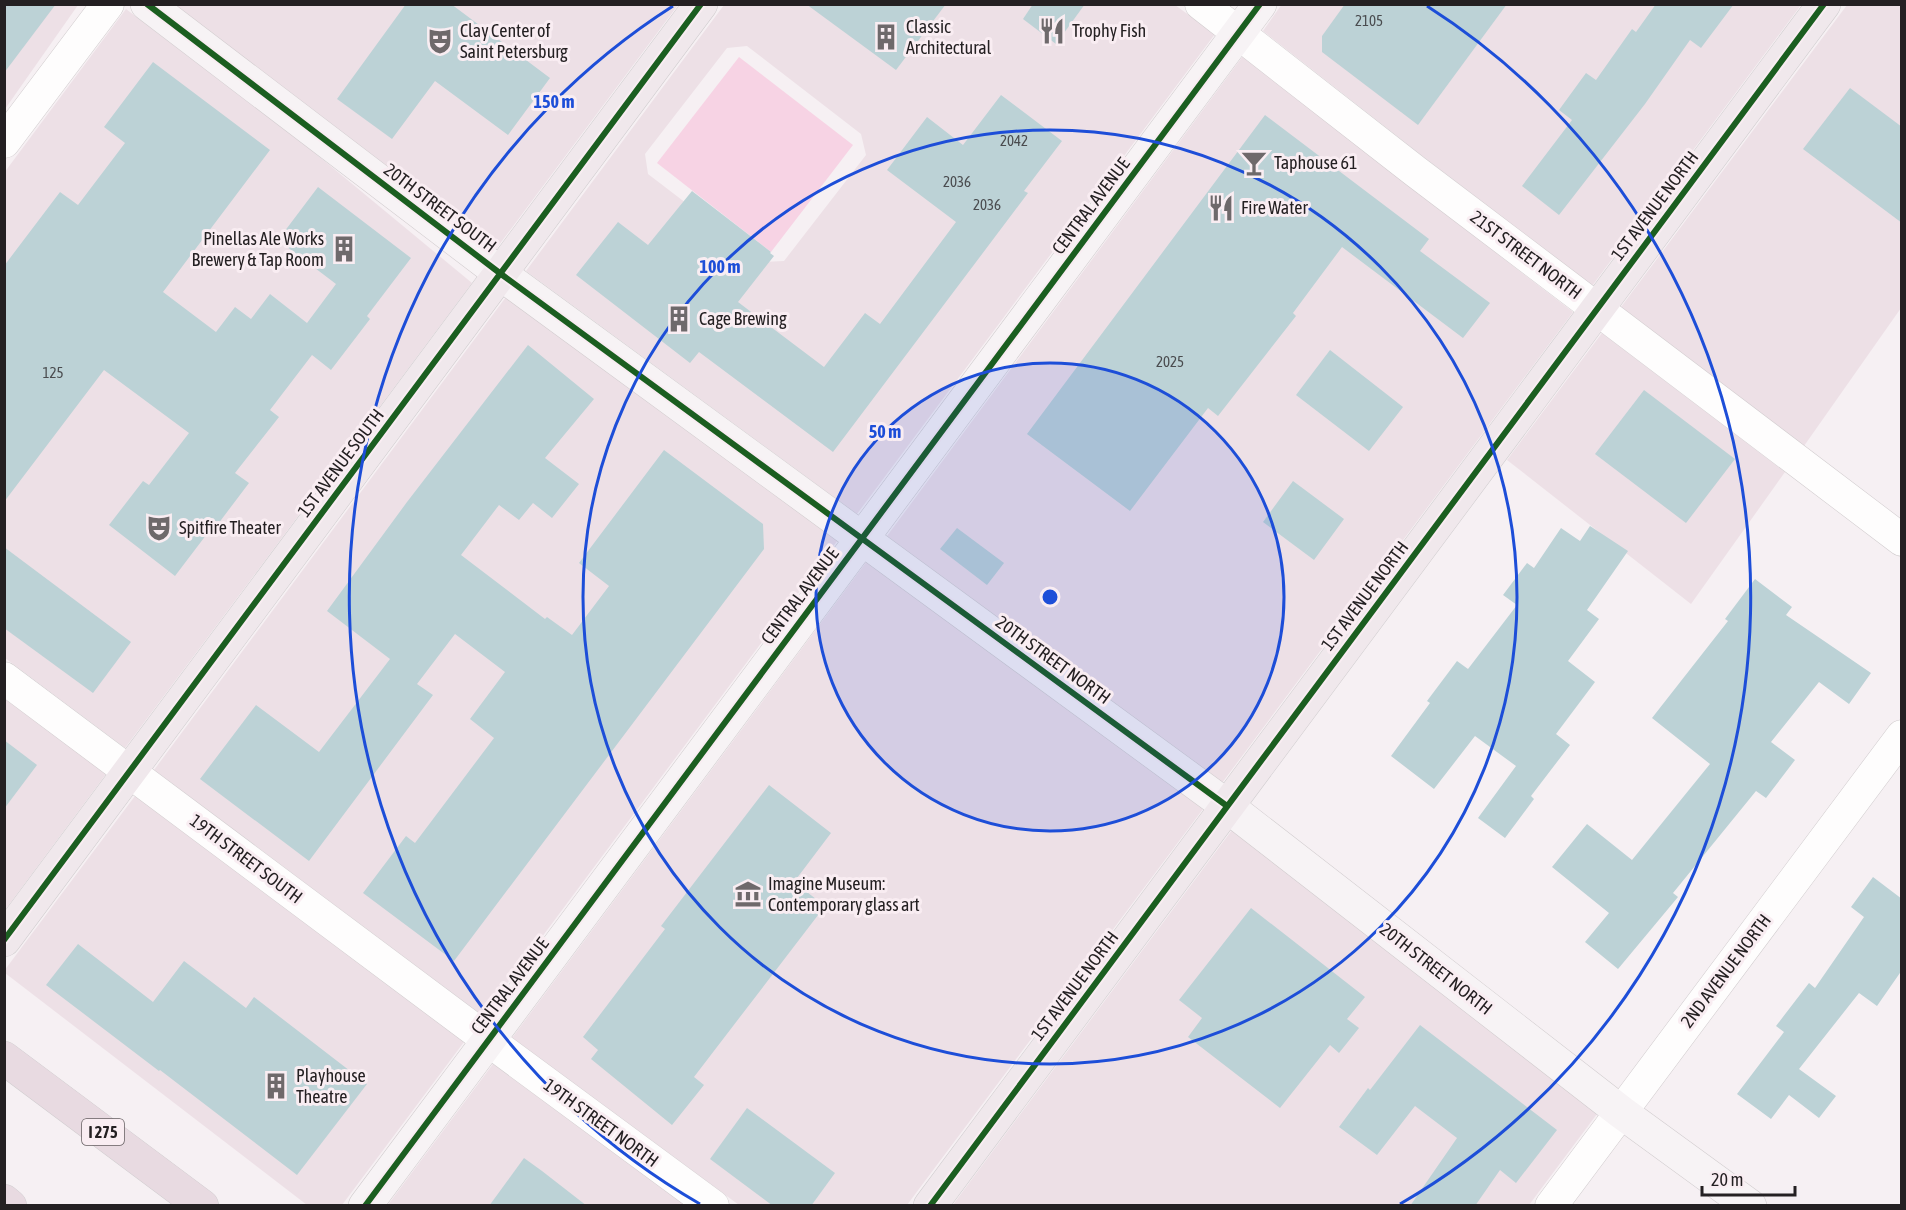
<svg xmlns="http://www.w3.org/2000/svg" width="1906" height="1210" font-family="'Asap Condensed',sans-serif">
<rect width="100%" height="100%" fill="#f6f0f3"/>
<!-- built -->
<g fill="#ede0e6" fill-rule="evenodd">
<path d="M 1282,4 L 1801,5 L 1592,286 L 1425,158 L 1263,31 Z"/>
<path d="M 5,5 L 78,5 L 5,109 Z"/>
<path d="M 173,5 L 678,5 L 496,249 Z"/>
<path d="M 724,5 L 1175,5 L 1215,34 L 857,514 L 526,271 ZM 747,46 L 861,134 L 866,155 L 784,261 L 763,262 L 648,174 L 645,154 L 727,48 Z"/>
<path d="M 1847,5 L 1901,5 L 1901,308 L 1804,446 L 1621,307 Z"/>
<path d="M 126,9 L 310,149 L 472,283 L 125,748 L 5,658 L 4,173 Z"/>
<path d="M 1243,56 L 1405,183 L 1573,312 L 1222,783 L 887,536 Z"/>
<path d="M 506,297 L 838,540 L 483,1016 L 154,770 Z"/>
<path d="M 1602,333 L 1785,472 L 1691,604 L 1507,460 Z"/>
<path d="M 867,561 L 1203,809 L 907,1205 L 739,1205 L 512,1038 Z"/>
<path d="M 4,698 L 106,774 L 5,910 L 4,910 Z"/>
<path d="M 135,796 L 464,1042 L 342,1205 L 307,1205 L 5,973 L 4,971 Z"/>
<path d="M 1232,830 L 1597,1114 L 1529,1205 L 952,1206 Z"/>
<path d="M 493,1064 L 685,1205 L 387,1206 Z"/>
</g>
<!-- green -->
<path fill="#f7d3e4" d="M 739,57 L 853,145 L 771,252 L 657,163 Z"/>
<!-- building -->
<g fill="#bcd2d6">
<path d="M 4,4 L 56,4 L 4,73 Z"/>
<path d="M 406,4 L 451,4 L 550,78 L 508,135 L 435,81 L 392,139 L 337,99 Z"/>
<path d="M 806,4 L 946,4 L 896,70 Z"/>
<path d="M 1033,4 L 1085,4 L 1056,44 L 1023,19 Z"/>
<path d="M 1345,4 L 1507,4 L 1418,125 L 1322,52 L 1322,36 Z"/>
<path d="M 1656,4 L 1734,4 L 1701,48 L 1690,40 L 1645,104 L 1559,215 L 1522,186 L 1572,120 L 1559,110 L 1586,73 L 1596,80 L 1632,29 L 1636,32 Z"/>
<path d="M 153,62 L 270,150 L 163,292 L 216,332 L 235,307 L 251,319 L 270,294 L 307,323 L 336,284 L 278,240 L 318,187 L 411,258 L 367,316 L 370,319 L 331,370 L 312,355 L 270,410 L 279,417 L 235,473 L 249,483 L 215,528 L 213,526 L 175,576 L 109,525 L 143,481 L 149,485 L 189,433 L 104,370 L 4,502 L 4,266 L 60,192 L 78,205 L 125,143 L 104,127 Z"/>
<path d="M 1850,88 L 1902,127 L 1902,223 L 1803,149 Z"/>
<path d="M 1001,95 L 1062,141 L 1024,191 L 1028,193 L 833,452 L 699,352 L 690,363 L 576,275 L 618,222 L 648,245 L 692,191 L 771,252 L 770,253 L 774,256 L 738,302 L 824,367 L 865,313 L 880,324 L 956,222 L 887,170 L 927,117 L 963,145 Z"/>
<path d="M 1265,115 L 1429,239 L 1420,251 L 1490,303 L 1463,338 L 1342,247 L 1293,313 L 1296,316 L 1218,416 L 1208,408 L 1130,511 L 1027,434 Z"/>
<path d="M 528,345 L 594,399 L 545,458 L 579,484 L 552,518 L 533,503 L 519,520 L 499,505 L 461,555 L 545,619 L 547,617 L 572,635 L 609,586 L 579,563 L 664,450 L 763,524 L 764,549 L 454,961 L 363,893 L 406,836 L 415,843 L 494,738 L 470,719 L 505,672 L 455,634 L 417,684 L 433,695 L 309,861 L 200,779 L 256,705 L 319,752 L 390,659 L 327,611 L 407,502 Z"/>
<path d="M 1330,350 L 1403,407 L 1369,451 L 1296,395 Z"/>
<path d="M 1644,390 L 1735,459 L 1686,523 L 1595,454 Z"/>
<path d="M 1293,481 L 1344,519 L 1314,560 L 1263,522 Z"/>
<path d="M 1590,526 L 1628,551 L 1587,610 L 1599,619 L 1568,661 L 1595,682 L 1556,734 L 1570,745 L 1531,796 L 1534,799 L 1505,838 L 1478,818 L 1516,766 L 1475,736 L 1434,789 L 1391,756 L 1430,703 L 1427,701 L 1457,661 L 1468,669 L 1517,605 L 1503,595 L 1527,563 L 1534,568 L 1561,528 L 1580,541 Z"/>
<path d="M 957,528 L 1004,563 L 987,585 L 940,549 Z"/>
<path d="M 4,547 L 131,642 L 93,693 L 4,628 Z"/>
<path d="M 1755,579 L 1792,607 L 1786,615 L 1871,673 L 1849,704 L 1819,682 L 1771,742 L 1795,760 L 1766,798 L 1756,791 L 1673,893 L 1678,897 L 1618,969 L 1585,942 L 1609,913 L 1552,867 L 1587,824 L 1632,860 L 1710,764 L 1652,718 L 1728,621 L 1725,619 Z"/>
<path d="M 4,740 L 37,765 L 4,809 Z"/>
<path d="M 769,785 L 831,833 L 794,882 L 825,906 L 694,1077 L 704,1085 L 672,1125 L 591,1059 L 598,1050 L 583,1037 L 665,929 L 661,926 Z"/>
<path d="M 1873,877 L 1902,899 L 1902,970 L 1877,1006 L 1859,993 L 1799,1069 L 1836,1096 L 1819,1118 L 1789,1095 L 1771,1119 L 1737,1094 L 1784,1032 L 1776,1026 L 1809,983 L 1815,988 L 1864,917 L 1851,907 Z"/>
<path d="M 1251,908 L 1365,997 L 1347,1019 L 1359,1028 L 1339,1053 L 1330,1045 L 1280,1108 L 1188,1037 L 1202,1018 L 1179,1000 Z"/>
<path d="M 78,944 L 153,1002 L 184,961 L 246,1008 L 254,997 L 367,1084 L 297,1175 L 160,1070 L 159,1071 L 46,985 Z"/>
<path d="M 1420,1025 L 1557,1130 L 1516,1183 L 1500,1170 L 1475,1206 L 1410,1206 L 1457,1138 L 1415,1106 L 1377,1155 L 1339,1127 L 1368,1088 L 1370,1090 Z"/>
<path d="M 747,1108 L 835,1173 L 811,1206 L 773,1206 L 710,1159 Z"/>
<path d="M 524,1158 L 542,1171 L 587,1206 L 489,1206 Z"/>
</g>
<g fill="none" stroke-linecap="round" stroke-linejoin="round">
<!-- street casing -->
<g stroke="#d1ccce" stroke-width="33">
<g id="street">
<path d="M 1201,4 L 1415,171 L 1902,540"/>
<path d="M 4,142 L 108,4"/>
<path d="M 4,678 L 488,1040 L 713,1206"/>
<path d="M 1551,1206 L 1902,736"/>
</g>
</g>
<!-- secondary casing -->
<g stroke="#d1ccce" stroke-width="34">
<g id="secondary">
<path d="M 147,4 L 501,274 L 1227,806 L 1621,1112 L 1750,1206"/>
<path d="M 365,1206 L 1260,4"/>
</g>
</g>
<!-- primary casing -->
<g stroke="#d0cdcf" stroke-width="34">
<g id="primary">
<path d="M 4,940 L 701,4"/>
<path d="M 930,1206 L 1824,4"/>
</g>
</g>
<!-- highway casing -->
<g stroke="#d0cdcf" stroke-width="34">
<g id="highway">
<path d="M 4,1058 L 202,1206"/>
<path d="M 4,1201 L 10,1206"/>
</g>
</g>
<!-- street -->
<use href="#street" stroke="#fefdfd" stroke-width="32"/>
<!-- secondary -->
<use href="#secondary" stroke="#f7f3f5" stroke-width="33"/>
<!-- primary -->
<use href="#primary" stroke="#f0e8ec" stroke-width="33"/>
<!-- highway -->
<use href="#highway" stroke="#e8dae1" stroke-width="33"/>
<!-- cycleway casing -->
<g stroke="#f9edf2" stroke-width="10">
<g id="cycleway">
<path d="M 147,4 L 501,274 L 1227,806"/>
<path d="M 4,940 L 701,4"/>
<path d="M 365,1206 L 1260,4"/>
<path d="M 930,1206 L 1824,4"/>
</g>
</g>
<!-- cycleway -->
<use href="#cycleway" stroke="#1b5e20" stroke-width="6"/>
</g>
<!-- distance rings -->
<circle cx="1050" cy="597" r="234" fill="#1d4ed8" fill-opacity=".12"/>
<g fill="none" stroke="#1d4ed8" stroke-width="3">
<circle cx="1050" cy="597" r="234"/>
<circle cx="1050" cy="597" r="467"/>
<path d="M700 1204A701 701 0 0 1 673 6M1427 6A701 701 0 0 1 1400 1204"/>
</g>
<!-- icons -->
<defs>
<g id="restaurant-bare" transform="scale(2.07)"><path d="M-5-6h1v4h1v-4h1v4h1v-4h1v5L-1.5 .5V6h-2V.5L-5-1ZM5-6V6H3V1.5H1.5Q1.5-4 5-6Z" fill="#6e696b" stroke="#f9edf2" stroke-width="2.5" paint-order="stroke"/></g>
<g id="building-bare" transform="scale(2.07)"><path d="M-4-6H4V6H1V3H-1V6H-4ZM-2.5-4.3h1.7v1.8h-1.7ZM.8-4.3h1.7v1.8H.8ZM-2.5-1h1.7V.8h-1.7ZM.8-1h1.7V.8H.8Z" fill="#6e696b" stroke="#f9edf2" stroke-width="2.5" paint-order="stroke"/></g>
<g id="theatre-bare" transform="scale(2.07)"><path d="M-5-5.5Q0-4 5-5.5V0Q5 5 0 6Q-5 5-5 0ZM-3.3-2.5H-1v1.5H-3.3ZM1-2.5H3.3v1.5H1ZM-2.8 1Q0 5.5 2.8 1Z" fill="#6e696b" stroke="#f9edf2" stroke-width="2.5" paint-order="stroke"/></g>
<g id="bar-bare" transform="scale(2.07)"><path d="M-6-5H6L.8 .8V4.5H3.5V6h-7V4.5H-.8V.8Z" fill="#6e696b" stroke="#f9edf2" stroke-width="2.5" paint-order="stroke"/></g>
<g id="museum-bare" transform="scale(2.07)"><path d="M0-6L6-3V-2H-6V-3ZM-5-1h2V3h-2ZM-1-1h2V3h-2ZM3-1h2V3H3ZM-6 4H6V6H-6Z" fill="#6e696b" stroke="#f9edf2" stroke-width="2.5" paint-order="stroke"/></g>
</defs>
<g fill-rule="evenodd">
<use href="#restaurant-bare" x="1052" y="31"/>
<use href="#building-bare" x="886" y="37"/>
<use href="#theatre-bare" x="440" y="41"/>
<use href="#bar-bare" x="1254" y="163"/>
<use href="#restaurant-bare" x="1221" y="208"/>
<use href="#building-bare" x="344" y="249"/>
<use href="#building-bare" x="679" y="319"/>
<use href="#theatre-bare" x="159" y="528"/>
<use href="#museum-bare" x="748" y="894"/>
<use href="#building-bare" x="276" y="1086"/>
</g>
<g text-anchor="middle" stroke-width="6" stroke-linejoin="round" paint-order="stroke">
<!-- number labels -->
<g font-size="15" fill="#4a4c4f">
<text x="1369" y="26">2105</text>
<text x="1014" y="146">2042</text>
<text x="957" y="187">2036</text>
<text x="987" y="210">2036</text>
<text x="1170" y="367">2025</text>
<text x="53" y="378">125</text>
</g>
<!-- shield labels -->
<rect fill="#f9edf2" stroke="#645e60" stroke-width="1.5" x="82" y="1119" width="42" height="26" rx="4.5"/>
<g font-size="16" font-weight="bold" fill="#242022">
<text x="103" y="1138">I 275</text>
</g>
<!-- poi labels -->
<g font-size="18" fill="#242022" stroke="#f9edf2" text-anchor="start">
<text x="906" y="33">Classic<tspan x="906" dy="21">Architectural</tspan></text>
<text x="460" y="37">Clay Center of<tspan x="460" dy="21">Saint Petersburg</tspan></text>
<text x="1072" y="37">Trophy Fish</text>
<text x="1274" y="169">Taphouse 61</text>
<text x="1241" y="214">Fire Water</text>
<text x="324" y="245" text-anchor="end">Pinellas Ale Works<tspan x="324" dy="21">Brewery &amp; Tap Room</tspan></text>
<text x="699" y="325">Cage Brewing</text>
<text x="179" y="534">Spitfire Theater</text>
<text x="768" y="890">Imagine Museum:<tspan x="768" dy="21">Contemporary glass art</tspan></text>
<text x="296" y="1082">Playhouse<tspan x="296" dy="21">Theatre</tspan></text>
</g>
<!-- street labels -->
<g font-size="18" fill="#242022" stroke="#f9edf2">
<text transform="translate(1091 206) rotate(-53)" y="6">CENTRAL AVENUE</text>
<text transform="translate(1655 206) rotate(-53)" y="6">1ST AVENUE NORTH</text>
<text transform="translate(440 208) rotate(37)" y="6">20TH STREET SOUTH</text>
<text transform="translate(1526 255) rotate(37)" y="6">21ST STREET NORTH</text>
<text transform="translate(341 463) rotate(-53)" y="6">1ST AVENUE SOUTH</text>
<text transform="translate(800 596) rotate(-53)" y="6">CENTRAL AVENUE</text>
<text transform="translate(1365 596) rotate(-53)" y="6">1ST AVENUE NORTH</text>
<text transform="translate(1053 660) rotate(36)" y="6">20TH STREET NORTH</text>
<text transform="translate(246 859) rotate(37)" y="6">19TH STREET SOUTH</text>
<text transform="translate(1436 969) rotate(38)" y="6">20TH STREET NORTH</text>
<text transform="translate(1726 971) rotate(-53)" y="6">2ND AVENUE NORTH</text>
<text transform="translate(510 986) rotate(-53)" y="6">CENTRAL AVENUE</text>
<text transform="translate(1075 986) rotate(-53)" y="6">1ST AVENUE NORTH</text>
<text transform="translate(601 1123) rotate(36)" y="6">19TH STREET NORTH</text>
</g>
</g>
<circle cx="1050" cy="597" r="9" fill="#1d4ed8" stroke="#f9edf2" stroke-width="3"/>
<g font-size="18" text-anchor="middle" font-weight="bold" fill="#1d4ed8" stroke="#f9edf2" stroke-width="6" stroke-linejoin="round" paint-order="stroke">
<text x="554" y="108">150 m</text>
<text x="720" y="273">100 m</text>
<text x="885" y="438">50 m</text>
</g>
<!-- border -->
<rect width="1906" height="1210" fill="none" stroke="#242022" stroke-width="12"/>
<!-- scale -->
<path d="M1702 1186v9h93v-9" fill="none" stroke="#242022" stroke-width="3"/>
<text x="1711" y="1186" font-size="18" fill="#242022" stroke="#f9edf2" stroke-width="4.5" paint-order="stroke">20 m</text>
</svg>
